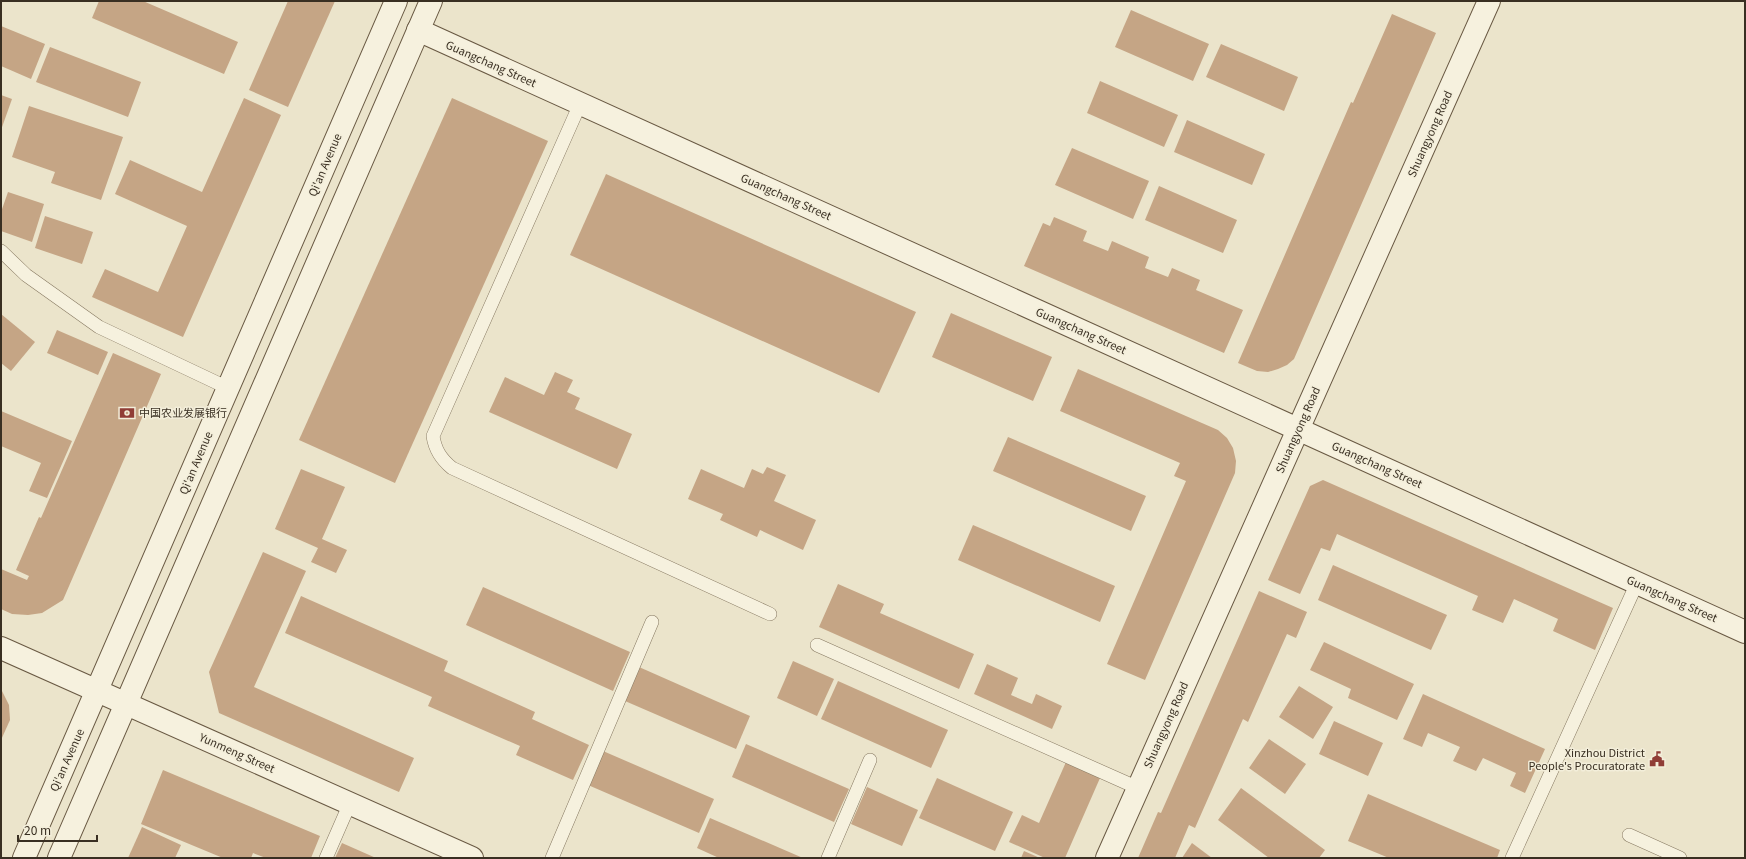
<svg xmlns="http://www.w3.org/2000/svg" width="1746" height="859" font-family="Georgia,'Noto Sans SC',serif">
<rect width="100%" height="100%" fill="#ebe4cb"/>
<!-- building -->
<g fill="#c5a585">
<path d="M 99,1 L 143,1 L 238,42 L 224,74 L 92,18 Z"/>
<path d="M 288,1 L 335,1 L 288,107 L 249,90 Z"/>
<path d="M 1131,10 L 1209,44 L 1193,81 L 1115,47 Z"/>
<path d="M 1392,14 L 1436,33 L 1294,359 L 1287,365 L 1278,369 L 1268,372 L 1257,371 L 1238,363 L 1351,102 L 1353,103 Z"/>
<path d="M 1,26 L 45,44 L 31,79 L 1,66 Z"/>
<path d="M 1221,44 L 1298,77 L 1284,111 L 1206,77 Z"/>
<path d="M 50,47 L 141,82 L 128,117 L 36,82 Z"/>
<path d="M 1100,81 L 1178,115 L 1164,147 L 1087,113 Z"/>
<path d="M 1,95 L 12,99 L 1,130 Z"/>
<path d="M 244,98 L 281,115 L 183,337 L 92,297 L 105,269 L 158,292 L 187,226 L 115,194 L 130,160 L 202,192 Z"/>
<path d="M 452,98 L 548,141 L 395,483 L 299,440 Z"/>
<path d="M 29,106 L 123,137 L 101,200 L 51,183 L 55,172 L 12,157 Z"/>
<path d="M 1187,120 L 1265,154 L 1252,185 L 1174,152 Z"/>
<path d="M 1072,148 L 1149,181 L 1133,219 L 1055,185 Z"/>
<path d="M 606,174 L 916,312 L 879,393 L 570,255 Z"/>
<path d="M 1159,186 L 1237,220 L 1223,253 L 1145,220 Z"/>
<path d="M 8,192 L 44,204 L 32,242 L 1,231 L 1,212 Z"/>
<path d="M 45,216 L 93,232 L 82,264 L 35,248 Z"/>
<path d="M 1054,217 L 1087,231 L 1083,241 L 1108,251 L 1112,241 L 1149,257 L 1145,268 L 1168,277 L 1172,268 L 1200,280 L 1196,290 L 1243,310 L 1224,353 L 1024,266 L 1043,223 L 1050,226 Z"/>
<path d="M 951,313 L 1052,357 L 1033,401 L 932,357 Z"/>
<path d="M 1,314 L 35,342 L 11,371 L 1,363 Z"/>
<path d="M 57,330 L 108,352 L 98,375 L 47,353 Z"/>
<path d="M 113,353 L 161,374 L 63,600 L 42,613 L 28,615 L 12,614 L 1,609 L 1,569 L 27,580 L 29,576 L 16,570 L 39,517 L 41,518 Z"/>
<path d="M 1078,369 L 1218,430 L 1227,438 L 1233,448 L 1236,461 L 1235,473 L 1145,680 L 1107,664 L 1186,481 L 1174,476 L 1180,463 L 1060,411 Z"/>
<path d="M 555,372 L 573,380 L 567,392 L 580,398 L 575,409 L 632,434 L 617,469 L 489,412 L 505,377 L 544,395 Z"/>
<path d="M 1,411 L 72,441 L 47,498 L 29,491 L 41,463 L 1,446 Z"/>
<path d="M 1008,437 L 1146,496 L 1131,531 L 993,471 Z"/>
<path d="M 767,467 L 786,475 L 774,501 L 816,520 L 803,550 L 760,530 L 757,537 L 720,520 L 723,514 L 688,499 L 701,469 L 744,488 L 752,469 L 763,474 Z"/>
<path d="M 301,469 L 345,487 L 322,539 L 347,550 L 336,573 L 311,562 L 318,548 L 275,529 Z"/>
<path d="M 1323,480 L 1613,608 L 1595,650 L 1553,631 L 1558,619 L 1514,599 L 1503,623 L 1472,610 L 1478,596 L 1337,534 L 1330,551 L 1321,548 L 1300,594 L 1268,580 L 1310,486 Z"/>
<path d="M 973,525 L 1115,586 L 1100,622 L 958,560 Z"/>
<path d="M 263,552 L 306,571 L 254,687 L 414,758 L 399,792 L 219,713 L 209,672 Z"/>
<path d="M 1333,565 L 1447,615 L 1431,650 L 1318,600 Z"/>
<path d="M 838,584 L 884,604 L 880,613 L 974,654 L 959,689 L 819,627 Z"/>
<path d="M 483,587 L 630,652 L 613,691 L 466,625 Z"/>
<path d="M 1259,591 L 1307,612 L 1296,638 L 1287,634 L 1248,722 L 1243,719 L 1195,828 L 1189,825 L 1175,858 L 1138,858 L 1158,812 L 1161,813 Z"/>
<path d="M 301,596 L 448,661 L 444,671 L 535,712 L 532,719 L 589,745 L 573,780 L 516,755 L 520,746 L 428,706 L 432,697 L 285,633 Z"/>
<path d="M 1324,642 L 1414,684 L 1397,720 L 1348,698 L 1351,689 L 1310,670 Z"/>
<path d="M 793,661 L 834,679 L 817,716 L 777,698 Z"/>
<path d="M 987,664 L 1018,678 L 1011,695 L 1032,704 L 1036,694 L 1062,706 L 1052,729 L 974,694 Z"/>
<path d="M 639,667 L 750,716 L 736,749 L 625,701 Z"/>
<path d="M 838,681 L 948,730 L 931,768 L 821,719 Z"/>
<path d="M 1299,686 L 1333,707 L 1313,739 L 1279,717 Z"/>
<path d="M 1,689 L 9,705 L 10,720 L 1,740 Z"/>
<path d="M 1423,694 L 1545,749 L 1525,793 L 1510,786 L 1516,773 L 1483,758 L 1476,771 L 1453,761 L 1460,747 L 1428,733 L 1422,747 L 1403,739 Z"/>
<path d="M 1334,721 L 1383,743 L 1368,776 L 1319,754 Z"/>
<path d="M 1269,739 L 1306,764 L 1285,794 L 1249,768 Z"/>
<path d="M 746,744 L 849,789 L 834,822 L 732,777 Z"/>
<path d="M 603,751 L 714,799 L 699,833 L 588,785 Z"/>
<path d="M 1066,762 L 1100,778 L 1065,858 L 1045,858 L 1009,842 L 1022,815 L 1039,823 Z"/>
<path d="M 163,770 L 320,836 L 311,858 L 266,858 L 253,853 L 251,858 L 223,858 L 141,824 Z"/>
<path d="M 937,778 L 1013,812 L 995,851 L 919,818 Z"/>
<path d="M 867,787 L 918,810 L 902,846 L 851,824 Z"/>
<path d="M 1241,788 L 1325,850 L 1319,858 L 1269,858 L 1218,820 Z"/>
<path d="M 1368,794 L 1500,850 L 1497,858 L 1389,858 L 1348,841 Z"/>
<path d="M 710,818 L 803,858 L 719,858 L 697,848 Z"/>
<path d="M 142,827 L 181,845 L 175,858 L 128,858 Z"/>
<path d="M 342,843 L 376,858 L 335,858 Z"/>
<path d="M 1192,843 L 1212,858 L 1182,858 Z"/>
<path d="M 1024,851 L 1040,858 L 1021,858 Z"/>
</g>
<g fill="none" stroke-linecap="round" stroke-linejoin="round">
<!-- lane casing -->
<g stroke="#867861" stroke-width="14">
<g id="lane">
<path d="M 580,104 L 433,436 C 435,450 441,459 452,468 L 770,614"/>
<path d="M 1,251 L 26,275 L 99,327 L 228,388"/>
<path d="M 817,645 L 1138,788"/>
<path d="M 1629,835 L 1680,858"/>
<path d="M 326,858 L 350,803"/>
<path d="M 552,858 L 652,622"/>
<path d="M 828,858 L 870,760"/>
<path d="M 1512,858 L 1637,583"/>
</g>
</g>
<!-- secondary casing -->
<g stroke="#695943" stroke-width="24">
<g id="secondary">
<path d="M 418,30 L 1745,632"/>
<path d="M 1,648 L 472,858"/>
<path d="M 24,858 L 396,1"/>
<path d="M 59,858 L 431,1"/>
<path d="M 1107,858 L 1489,1"/>
</g>
</g>
<!-- lane -->
<use href="#lane" stroke="#f6f1de" stroke-width="13"/>
<!-- secondary -->
<use href="#secondary" stroke="#f6f1de" stroke-width="22"/>
</g>
<!-- icons -->
<defs>
<g id="bank-bare" transform="scale(1.2)"><path d="M-6-4H6V4H-6ZM0-2.3a2.3 2.3 0 1 0 0 4.6a2.3 2.3 0 1 0 0-4.6Z" fill="#903d36" stroke="#f3eeda" stroke-width="2.5" paint-order="stroke"/></g>
<g id="civic-bare" transform="scale(1.2)"><path d="M-.6-6.5H3V-4.5H.6V-3L4-1V1h2V6H-6V1h2V-1L-.6-3ZM-1.2 2.5V6h2.4V2.5Z" fill="#903d36" stroke="#f3eeda" stroke-width="2.5" paint-order="stroke"/></g>
</defs>
<g fill-rule="evenodd">
<use href="#bank-bare" x="127" y="413"/>
<use href="#civic-bare" x="1657" y="759"/>
</g>
<g text-anchor="middle" stroke-width="3" stroke-linejoin="round" paint-order="stroke">
<!-- street labels -->
<g font-size="11" fill="#392f22" stroke="#f3eeda">
<text transform="translate(491 64) rotate(24)" y="4">Guangchang Street</text>
<text transform="translate(1430 134) rotate(-66)" y="4">Shuangyong Road</text>
<text transform="translate(325 165) rotate(-67)" y="4">Qi'an Avenue</text>
<text transform="translate(786 197) rotate(24)" y="4">Guangchang Street</text>
<text transform="translate(1081 331) rotate(24)" y="4">Guangchang Street</text>
<text transform="translate(1298 430) rotate(-66)" y="4">Shuangyong Road</text>
<text transform="translate(196 463) rotate(-67)" y="4">Qi'an Avenue</text>
<text transform="translate(1377 465) rotate(24)" y="4">Guangchang Street</text>
<text transform="translate(1672 599) rotate(24)" y="4">Guangchang Street</text>
<text transform="translate(1166 725) rotate(-66)" y="4">Shuangyong Road</text>
<text transform="translate(237 753) rotate(24)" y="4">Yunmeng Street</text>
<text transform="translate(67 760) rotate(-66)" y="4">Qi'an Avenue</text>
</g>
<!-- poi labels -->
<g font-size="11" fill="#392f22" stroke="#f3eeda" text-anchor="start">
<text x="139" y="417">中国农业发展银行</text>
<text x="1645" y="757" text-anchor="end">Xinzhou District<tspan x="1645" dy="13">People's Procuratorate</tspan></text>
</g>
</g>
<!-- border -->
<rect width="1746" height="859" fill="none" stroke="#392f22" stroke-width="4"/>
<!-- scale -->
<path d="M18 835v6h79v-6" fill="none" stroke="#392f22" stroke-width="2"/>
<text x="24" y="835" font-size="12" fill="#392f22" stroke="#f3eeda" stroke-width="3" paint-order="stroke">20 m</text>
</svg>
